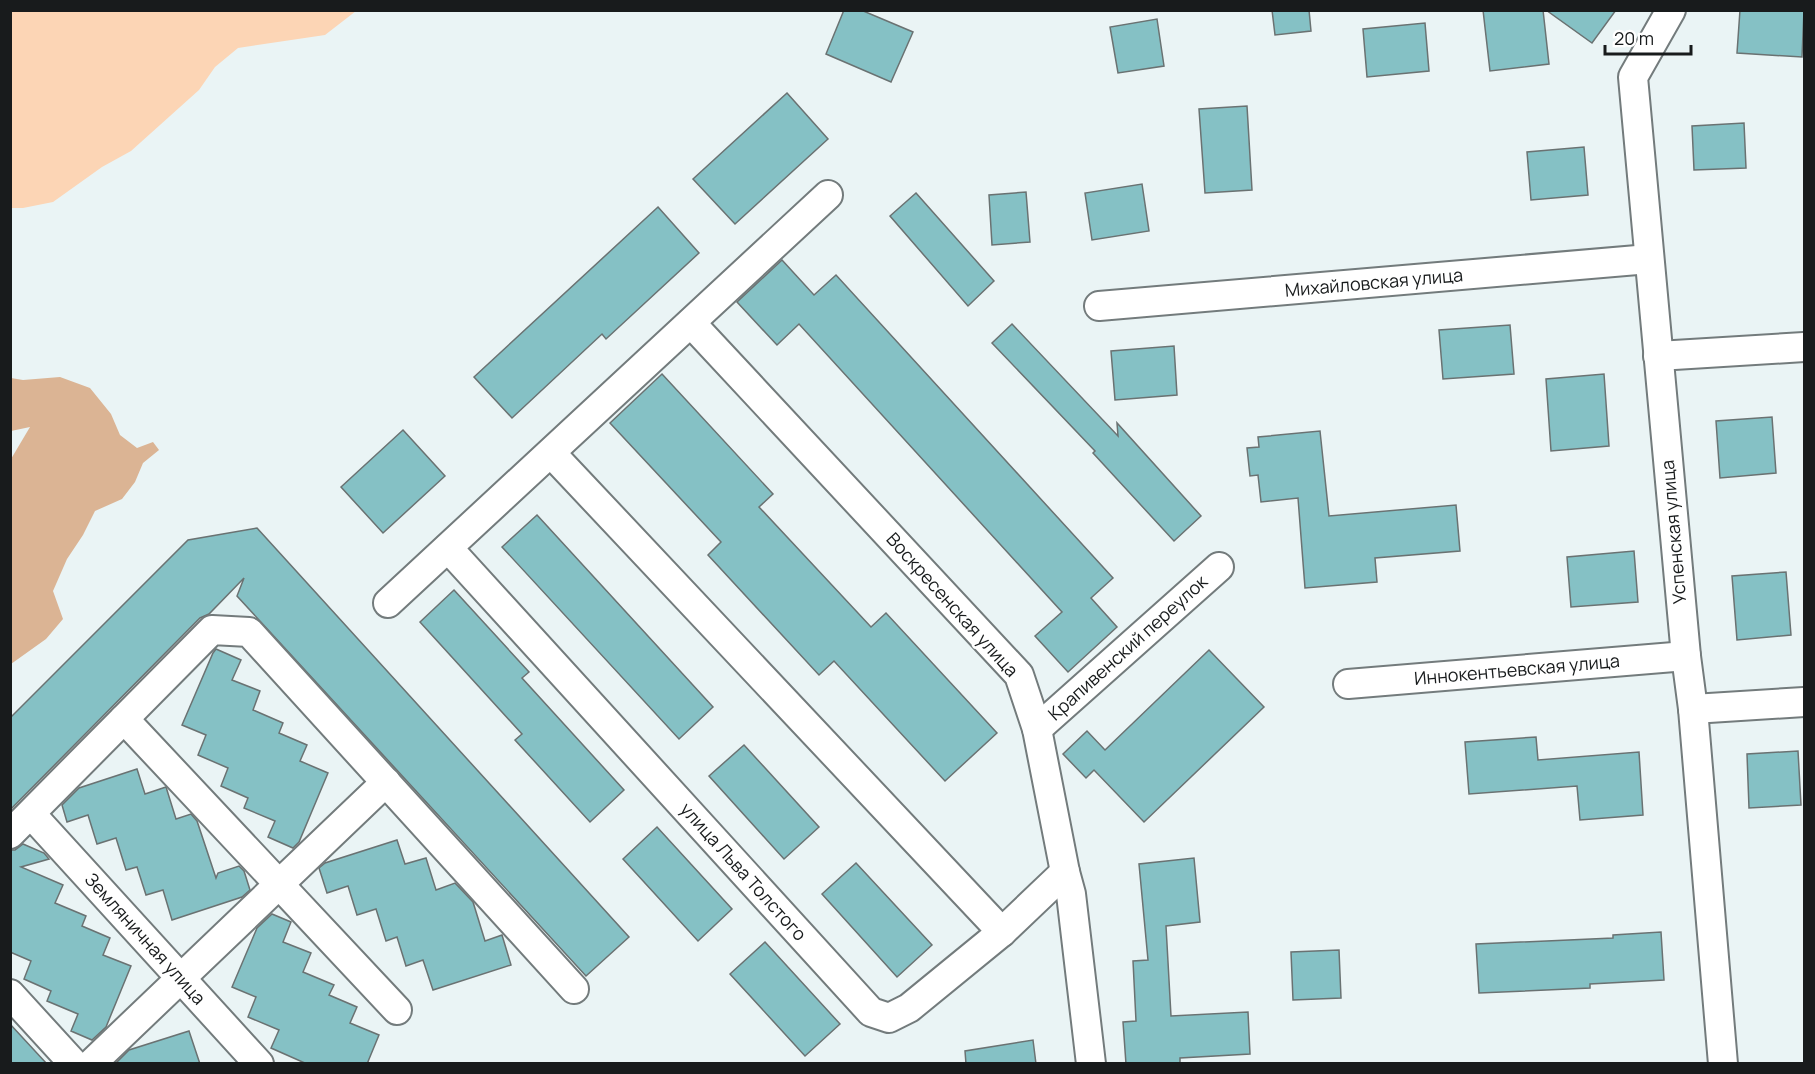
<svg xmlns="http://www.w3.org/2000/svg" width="1815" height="1074" font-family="Manrope,sans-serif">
<rect width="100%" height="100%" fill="#eaf4f5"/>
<!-- green -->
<path fill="#fcd5b5" d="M 10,11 L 11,10 L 356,11 L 325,35 L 238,48 L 215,67 L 199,90 L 131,151 L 102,167 L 53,202 L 23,208 L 11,208 Z"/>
<!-- water -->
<path fill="#dbb494" d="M 60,377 L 90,388 L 111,414 L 120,435 L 137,448 L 153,442 L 159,450 L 143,463 L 135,482 L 122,499 L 95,511 L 83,535 L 67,559 L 53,591 L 63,619 L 46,639 L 11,664 L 11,459 L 30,427 L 11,431 L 11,378 L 23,380 Z"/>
<!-- building -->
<g fill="#85c1c5" stroke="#6a7272" stroke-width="1.5">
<path d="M 844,10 L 861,10 L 913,32 L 891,82 L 826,54 Z"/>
<path d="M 1272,10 L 1309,10 L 1311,31 L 1275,35 Z"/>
<path d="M 1483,10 L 1543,10 L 1549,64 L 1490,71 Z"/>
<path d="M 1546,10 L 1616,10 L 1592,43 Z"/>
<path d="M 1740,10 L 1804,10 L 1802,57 L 1737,53 Z"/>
<path d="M 1157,19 L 1164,66 L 1118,73 L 1110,27 Z"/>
<path d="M 1425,23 L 1429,71 L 1367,77 L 1363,29 Z"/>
<path d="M 787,93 L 828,139 L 735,224 L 693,179 Z"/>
<path d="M 1247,106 L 1252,190 L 1205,193 L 1199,109 Z"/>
<path d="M 1744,123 L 1746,168 L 1694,170 L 1692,126 Z"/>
<path d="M 1584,147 L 1588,195 L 1531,200 L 1527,152 Z"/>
<path d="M 1142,184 L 1149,231 L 1092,240 L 1085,193 Z"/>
<path d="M 1026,192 L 1030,242 L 992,245 L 989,195 Z"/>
<path d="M 916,193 L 994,281 L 968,306 L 890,216 Z"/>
<path d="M 658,207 L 699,253 L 606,339 L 602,334 L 512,418 L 474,377 Z"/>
<path d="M 782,260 L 814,295 L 836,275 L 1113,578 L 1091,598 L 1117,627 L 1068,672 L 1035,636 L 1062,612 L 799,324 L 777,345 L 737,302 Z"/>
<path d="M 1012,324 L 1118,436 L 1117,423 L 1201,516 L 1174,541 L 1093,453 L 1095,451 L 992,343 Z"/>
<path d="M 1510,325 L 1514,374 L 1443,379 L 1439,330 Z"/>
<path d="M 1174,346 L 1177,395 L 1115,400 L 1111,351 Z"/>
<path d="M 662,374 L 773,494 L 759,507 L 871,627 L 886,613 L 997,733 L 945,781 L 834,661 L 819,675 L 708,555 L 721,542 L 610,423 Z"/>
<path d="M 1604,374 L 1609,446 L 1551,451 L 1546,379 Z"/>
<path d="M 1772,417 L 1776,473 L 1720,478 L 1716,421 Z"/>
<path d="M 403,430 L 445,476 L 383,533 L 341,487 Z"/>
<path d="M 1320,431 L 1329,516 L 1456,505 L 1460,551 L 1375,558 L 1377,582 L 1305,588 L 1298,498 L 1261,502 L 1258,475 L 1250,476 L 1247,448 L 1259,447 L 1258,437 Z"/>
<path d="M 537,515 L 713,707 L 679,739 L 502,547 Z"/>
<path d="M 257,528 L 629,937 L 586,976 L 237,596 L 244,578 L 209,614 L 200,618 L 10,810 L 10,718 L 188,540 Z"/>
<path d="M 1634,551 L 1638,602 L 1571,607 L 1567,557 Z"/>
<path d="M 1786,572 L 1791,635 L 1737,640 L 1732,576 Z"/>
<path d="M 454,590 L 529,672 L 522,678 L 624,790 L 590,822 L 515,740 L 522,734 L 420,622 Z"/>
<path d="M 216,649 L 241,660 L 232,680 L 260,691 L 253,710 L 283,723 L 279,733 L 307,745 L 300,761 L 328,773 L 299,842 L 293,848 L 268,837 L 275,821 L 244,808 L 248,798 L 221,786 L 228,768 L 198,755 L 206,735 L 182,725 L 213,653 Z"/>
<path d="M 1209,650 L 1264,707 L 1144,822 L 1094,770 L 1086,778 L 1063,754 L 1087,731 L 1105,750 Z"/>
<path d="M 1536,737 L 1538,760 L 1639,752 L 1643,815 L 1580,820 L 1577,786 L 1469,794 L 1465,742 Z"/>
<path d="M 744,745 L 819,827 L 784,859 L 709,776 Z"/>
<path d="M 1798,751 L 1801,805 L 1749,808 L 1747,754 Z"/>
<path d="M 137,769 L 145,794 L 166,787 L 176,819 L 191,814 L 197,821 L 216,878 L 218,873 L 239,866 L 244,871 L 250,890 L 242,897 L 172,920 L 163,890 L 146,895 L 137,867 L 126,870 L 116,838 L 97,844 L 88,815 L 67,822 L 62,805 L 79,788 Z"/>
<path d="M 657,827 L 732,909 L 698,941 L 623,859 Z"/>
<path d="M 397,840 L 405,864 L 426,858 L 436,890 L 455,883 L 473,902 L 485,941 L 502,935 L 511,965 L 433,990 L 423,960 L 406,966 L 397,937 L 386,941 L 376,909 L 357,915 L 348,886 L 327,893 L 319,868 L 325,863 Z"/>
<path d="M 23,844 L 44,853 L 49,859 L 21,867 L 63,885 L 55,903 L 86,916 L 82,926 L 110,938 L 103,955 L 131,966 L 106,1027 L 92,1040 L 71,1031 L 78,1014 L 47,1001 L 51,991 L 24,979 L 31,961 L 10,952 L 10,850 L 15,850 Z"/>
<path d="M 1194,858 L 1200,922 L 1166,926 L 1171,1016 L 1248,1012 L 1250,1054 L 1180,1058 L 1180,1064 L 1126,1064 L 1123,1022 L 1136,1021 L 1133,961 L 1148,960 L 1139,864 Z"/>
<path d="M 856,863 L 932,945 L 897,977 L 822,894 Z"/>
<path d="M 272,914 L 291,922 L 283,942 L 311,953 L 303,972 L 334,985 L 329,995 L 357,1007 L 350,1023 L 379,1035 L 367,1064 L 307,1064 L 271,1048 L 279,1030 L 248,1017 L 256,997 L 232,987 L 257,928 Z"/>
<path d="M 1661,932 L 1664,980 L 1590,984 L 1590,988 L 1479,993 L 1476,944 L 1613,938 L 1613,935 Z"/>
<path d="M 765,942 L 840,1024 L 805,1056 L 730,974 Z"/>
<path d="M 1339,950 L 1341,998 L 1293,1000 L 1291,952 Z"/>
<path d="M 10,1024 L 47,1064 L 10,1064 Z"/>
<path d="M 189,1031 L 200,1064 L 115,1064 L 129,1050 Z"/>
<path d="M 1033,1040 L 1036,1064 L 966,1064 L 965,1051 Z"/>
</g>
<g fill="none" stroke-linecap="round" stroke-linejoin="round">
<!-- minor casing -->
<g stroke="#737b7c" stroke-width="32">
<g id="minor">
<path d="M 1671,10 L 1633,77 L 1686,656 L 1693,709 L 1723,1064"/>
<path d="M 1099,306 L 1649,259"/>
<path d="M 691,323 L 1019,675 L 1037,729 L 1065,872 L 1071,894 L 1091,1064"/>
<path d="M 1658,356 L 1804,347"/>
<path d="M 551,453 L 1002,932"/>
<path d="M 448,548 L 871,1012 L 889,1018 L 909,1008 L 1002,932 L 1065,872"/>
<path d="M 388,603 L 828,195"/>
<path d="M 1348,684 L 1686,656"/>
<path d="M 1693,709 L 1804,702"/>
<path d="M 124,719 L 397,1010"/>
<path d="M 1037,729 L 1219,567"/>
<path d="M 31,814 L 259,1064"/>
<path d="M 10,834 L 212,630 L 249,632 L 574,989"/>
<path d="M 10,994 L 74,1064"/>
<path d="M 91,1064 L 386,782"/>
</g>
</g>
<!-- minor -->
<use href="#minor" stroke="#fff" stroke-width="28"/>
</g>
<g text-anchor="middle" stroke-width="5" stroke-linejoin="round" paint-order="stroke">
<!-- street labels -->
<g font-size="18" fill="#181b1c" stroke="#fff">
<text transform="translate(1374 283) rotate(-5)" y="6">Михайловская улица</text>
<text transform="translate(1674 532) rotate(-95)" y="6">Успенская улица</text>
<text transform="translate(952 605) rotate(48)" y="6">Воскресенская улица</text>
<text transform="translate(1128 648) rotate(-42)" y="6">Крапивенский переулок</text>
<text transform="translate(1517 670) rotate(-5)" y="6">Иннокентьевская улица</text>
<text transform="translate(743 872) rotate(48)" y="6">улица Льва Толстого</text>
<text transform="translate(145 939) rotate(48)" y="6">Земляничная улица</text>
</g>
</g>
<!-- border -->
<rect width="1815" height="1074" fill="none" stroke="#181b1c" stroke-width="24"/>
<!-- scale -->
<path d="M1605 45v9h86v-9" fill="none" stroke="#181b1c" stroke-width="3"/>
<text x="1614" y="45" font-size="18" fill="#181b1c" stroke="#ffffff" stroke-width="4.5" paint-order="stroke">20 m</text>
</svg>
